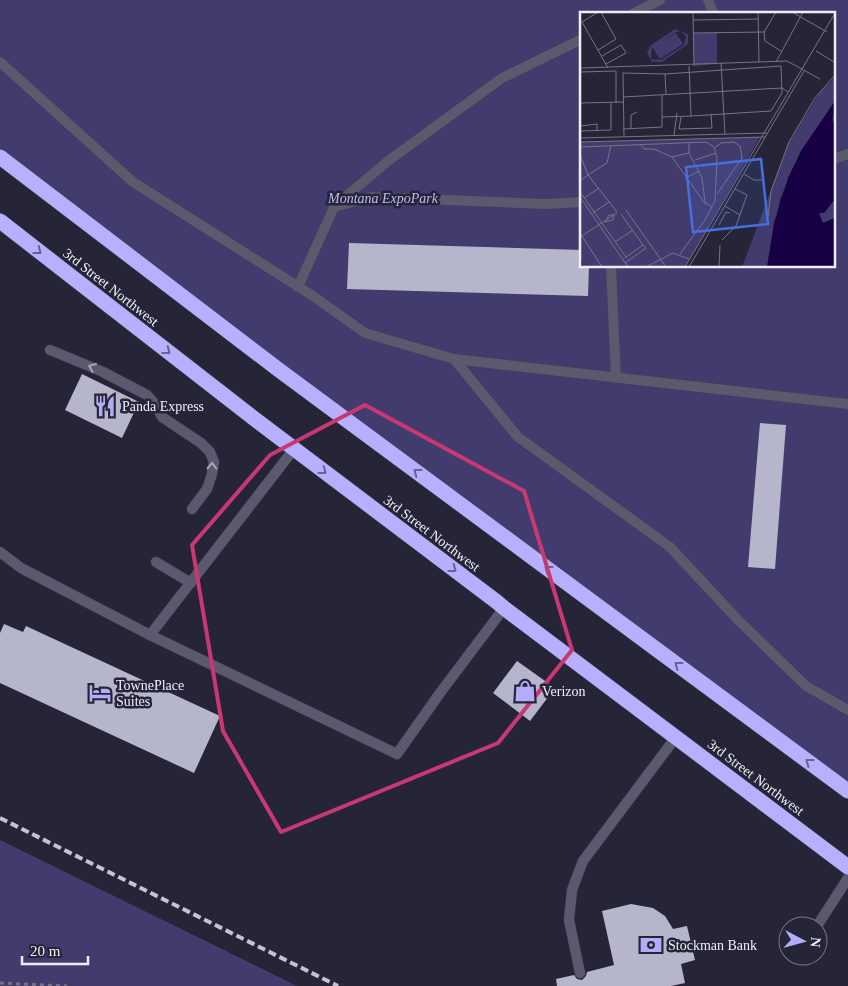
<svg xmlns="http://www.w3.org/2000/svg" width="848" height="986" font-family="'Times New Roman',serif">
<rect width="100%" height="100%" fill="#262537"/>
<!-- green -->
<g fill="#423c6e" fill-rule="evenodd">
<path d="M 0,0 L 848,0 L 848,791 L 0,157 ZM 582,14 L 834,14 L 834,266 L 582,266 Z"/>
<path d="M 0,840 L 297,986 L 0,986 Z"/>
</g>
<!-- building -->
<g fill="#b5b5cc">
<path d="M 349,243 L 582,250 L 582,266 L 589,266 L 588,296 L 347,289 Z"/>
<path d="M 82,374 L 139,402 L 122,438 L 65,410 Z"/>
<path d="M 760,423 L 786,425 L 775,569 L 748,567 Z"/>
<path d="M 4,624 L 23,632 L 26,626 L 220,716 L 194,773 L 0,683 L 0,633 Z"/>
<path d="M 517,661 L 555,688 L 530,721 L 493,693 Z"/>
<path d="M 631,904 L 653,908 L 665,916 L 673,929 L 687,926 L 695,960 L 681,964 L 685,983 L 671,986 L 557,986 L 556,979 L 574,975 L 577,979 L 582,980 L 586,976 L 587,972 L 614,965 L 602,911 Z"/>
</g>
<g fill="none" stroke-linecap="round" stroke-linejoin="round">
<!-- lane casing -->
<g stroke="#403f4e" stroke-width="11">
<g id="lane">
<path d="M 708,0 L 714,14"/>
<path d="M 632,14 L 660,0"/>
<path d="M 0,62 L 133,182 L 313,296 L 365,333 L 454,359 L 848,404"/>
<path d="M 834,159 L 848,154"/>
<path d="M 337,204 L 388,161 L 502,78 L 582,39"/>
<path d="M 611,266 L 616,378"/>
<path d="M 298,287 L 334,207 L 371,197 L 546,204 L 582,202"/>
<path d="M 50,350 L 101,371 L 147,395 L 155,404 L 162,417 L 201,443 L 210,452 L 214,462 L 212,474 L 207,489 L 192,509"/>
<path d="M 454,359 L 518,437 L 670,547 L 738,620 L 806,686 L 848,710"/>
<path d="M 0,552 L 21,568 L 150,635 L 397,754 L 440,693 L 504,608"/>
<path d="M 156,562 L 191,583"/>
<path d="M 150,635 L 294,449"/>
<path d="M 817,926 L 848,878"/>
<path d="M 803,958 L 804,956"/>
<path d="M 580,973 L 569,920 L 572,890 L 583,861 L 676,737"/>
</g>
</g>
<!-- highway casing -->
<g stroke="#403f4e" stroke-width="16">
<g id="highway">
<path d="M 0,157 L 279,370 L 848,791"/>
<path d="M 0,221 L 256,420 L 497,602 L 504,608 L 848,867"/>
</g>
</g>
<!-- path -->
<path stroke="#727281" stroke-width="3" stroke-dasharray="4 4" stroke-linecap="butt" d="M 0,983 L 67,986"/>
<!-- lane -->
<use href="#lane" stroke="#5a596e" stroke-width="10"/>
<!-- highway -->
<use href="#highway" stroke="#b6b0fe" stroke-width="15"/>
<!-- rail -->
<path stroke="#c4c3d1" stroke-width="4" stroke-dasharray="8 4" stroke-linecap="butt" d="M 0,818 L 338,986"/>
</g>
<!-- one-way arrows -->
<defs><path id="oneway-chevron" d="M-2-3.5L2.5 0L-2 3.5" fill="none" stroke-width="1.6" stroke-linecap="round" stroke-linejoin="round" transform="scale(1.25)"/></defs>
<g stroke="#676491">
<use href="#oneway-chevron" transform="translate(38 251) rotate(38)"/>
<use href="#oneway-chevron" transform="translate(167 351) rotate(38)"/>
<use href="#oneway-chevron" transform="translate(323 471) rotate(37)"/>
<use href="#oneway-chevron" transform="translate(417 472) rotate(-143)"/>
<use href="#oneway-chevron" transform="translate(453 569) rotate(37)"/>
<use href="#oneway-chevron" transform="translate(548 569) rotate(-143)"/>
<use href="#oneway-chevron" transform="translate(678 665) rotate(-143)"/>
<use href="#oneway-chevron" transform="translate(809 762) rotate(-143)"/>
</g>
<g stroke="#a4a4b4">
<use href="#oneway-chevron" transform="translate(92 367) rotate(-157)"/>
<use href="#oneway-chevron" transform="translate(212 466) rotate(-89)"/>
</g>
<!-- marked area -->
<path fill="none" stroke="#c93873" stroke-width="4" stroke-linejoin="round" d="M 365,405 L 524,491 L 572,650 L 498,743 L 281,832 L 223,731 L 192,545 L 270,455 Z"/>
<!-- icons -->
<defs>
<g id="restaurant-bare" transform="scale(1.725)"><path d="M-5-6h1v4h1v-4h1v4h1v-4h1v5L-1.5 .5V6h-2V.5L-5-1ZM5-6V6H3V1.5H1.5Q1.5-4 5-6Z" fill="#b3adf9" stroke="#262537" stroke-width="2.5" paint-order="stroke"/></g>
<g id="shop-bare" transform="scale(1.725)"><path d="M-5-2.5h2.3a2.7 3.5 0 0 1 5.4 0H5L5.5 6h-11ZM-1.5-2.5h3a1.5 2.3 0 0 0-3 0Z" fill="#b3adf9" stroke="#262537" stroke-width="2.5" paint-order="stroke"/></g>
<g id="hotel-bare" transform="scale(1.725)"><path d="M-6-4.5h1.5V1H6V5H4.5V3h-9V5H-6ZM-4 0a1.8 1.8 0 1 1 3.6 0ZM.5 0V-2.5h3Q6-2.5 6 0Z" fill="#b3adf9" stroke="#262537" stroke-width="2.5" paint-order="stroke"/></g>
<g id="bank-bare" transform="scale(1.725)"><path d="M-6-4H6V4H-6ZM0-2.3a2.3 2.3 0 1 0 0 4.6a2.3 2.3 0 1 0 0-4.6Z" fill="#b3adf9" stroke="#262537" stroke-width="2.5" paint-order="stroke"/></g>
</defs>
<g fill-rule="evenodd">
<use href="#restaurant-bare" x="105" y="406"/>
<use href="#shop-bare" x="525" y="691"/>
<use href="#hotel-bare" x="100" y="693"/>
<use href="#bank-bare" x="651" y="945"/>
</g>
<g text-anchor="middle" stroke-width="5" stroke-linejoin="round" paint-order="stroke">
<!-- park labels -->
<g font-size="14" font-style="italic" fill="#bdbaf7" stroke="#262537">
<text x="383" y="203">Montana ExpoPark</text>
</g>
<!-- street labels -->
<g font-size="14" fill="#eeeefa" stroke="#262537">
<text transform="translate(111 287) rotate(38)" y="5">3rd Street Northwest</text>
<text transform="translate(432 533) rotate(37)" y="5">3rd Street Northwest</text>
<text transform="translate(756 777) rotate(37)" y="5">3rd Street Northwest</text>
</g>
<!-- poi labels -->
<g font-size="14" fill="#eeeefa" stroke="#262537" text-anchor="start">
<text x="122" y="411">Panda Express</text>
<text x="116" y="690">TownePlace<tspan x="116" dy="16">Suites</tspan></text>
<text x="542" y="696">Verizon</text>
<text x="668" y="950">Stockman Bank</text>
</g>
</g>
<!-- overview -->
<g transform="translate(580 12)">
<rect width="255" height="255" fill="#262537"/>
<path d="M 95,17 L 108,22 L 108,32 L 82,50 L 72,50 L 67,41 L 70,34 ZM 101,19 L 106,24 L 104,33 L 81,48 L 71,47 L 72,35 L 80,47 L 103,32 L 96,21 L 79,31 L 96,20 ZM 113,21 L 137,21 L 137,52 L 114,54 ZM 255,65 L 255,89 L 221,139 L 200,187 L 187,255 L 162,255 L 209,131 L 239,82 ZM 180,125 L 105,255 L 3,255 L 0,244 L 0,130 ZM 255,187 L 255,206 L 242,211 L 239,201 L 244,201 Z" fill="#423c6e" fill-rule="evenodd"/>
<path d="M 255,89 L 252,109 L 255,110 L 255,187 L 244,201 L 239,201 L 243,211 L 255,206 L 255,255 L 187,255 L 194,211 L 208,166 L 221,139 Z" fill="#170044"/>
<path fill="none" stroke="#767585" stroke-width="1" d="M 18,0 L 2,10 L 28,56M 113,0 L 114,54M 178,0 L 179,50M 212,0 L 247,20M 113,8 L 179,7M 184,20 L 185,29 L 201,39M 113,21 L 184,20 L 196,0M 18,38 L 36,27 L 21,0M 236,39 L 254,50M 22,44 L 41,33 L 46,41 L 26,52M 196,50 L 223,0M 141,51 L 145,123M 0,56 L 207,49 L 240,67M 36,59 L 36,91M 0,60 L 36,59M 85,62 L 201,54 L 202,81 L 191,99 L 111,104M 43,85 L 202,76 L 208,80M 0,91 L 43,90M 82,105 L 111,104 L 109,54M 101,105 L 99,117 L 132,116 L 131,102M 0,114 L 17,112 L 17,119M 51,116 L 51,103 L 57,100M 43,117 L 82,115 L 82,83M 0,119 L 31,118 L 31,91M 94,123 L 97,101M 44,125 L 43,61 L 85,62 L 86,82M 0,126 L 187,121M 0,130 L 185,125M 109,131 L 109,141 L 122,166 L 125,190 L 132,195M 60,132 L 64,137 L 74,137 L 92,145 L 126,193M 0,135 L 126,130 L 134,135 L 137,146 L 135,189 L 125,208 L 100,242M 134,136 L 141,131 L 154,130 L 160,134 L 162,146 L 137,182M 0,143 L 8,163 L 27,151 L 31,133M 92,145 L 109,141M 115,148 L 136,141M 164,162 L 174,168 L 183,168M 105,166 L 120,159M 0,169 L 8,163 L 37,200M 0,180 L 46,245M 0,185 L 48,255M 4,186 L 19,176M 145,194 L 160,203M 46,198 L 86,255M 13,201 L 29,190M 41,202 L 63,233 L 45,246M 29,203 L 34,203 L 33,208 L 25,210 ZM 188,205 L 191,179 L 209,130 L 235,86 L 255,63M 139,213 L 146,200 L 150,201M 0,221 L 22,255M 0,225 L 37,201M 142,228 L 156,214 L 167,183 L 155,177M 35,230 L 53,218M 45,251 L 66,236 L 63,233M 66,255 L 93,241 L 109,247M 105,255 L 255,1M 109,255 L 224,59M 139,255 L 140,233"/>
<path fill="#476edf" fill-opacity="0.15" stroke="#476edf" stroke-width="2.5" d="M 181,147 L 188,212 L 113,220 L 106,155 Z"/>
<rect width="255" height="255" fill="none" stroke="#eeeefa" stroke-width="2.5"/>
</g>
<!-- north arrow -->
<g transform="translate(803 941) rotate(96)"><circle r="24" fill="#262537" stroke="#767585"/>
<path d="M0-4L9 19L0 12L-9 19Z" fill="#b3adf9"/>
<text y="-8" font-size="14" font-weight="bold" text-anchor="middle" fill="#eeeefa">N</text>
</g>
<!-- scale -->
<path d="M22 956v8h66v-8" fill="none" stroke="#eeeefa" stroke-width="2.5"/>
<text x="30" y="956" font-size="15" fill="#eeeefa" stroke="#262537" stroke-width="4" paint-order="stroke">20 m</text>
</svg>
